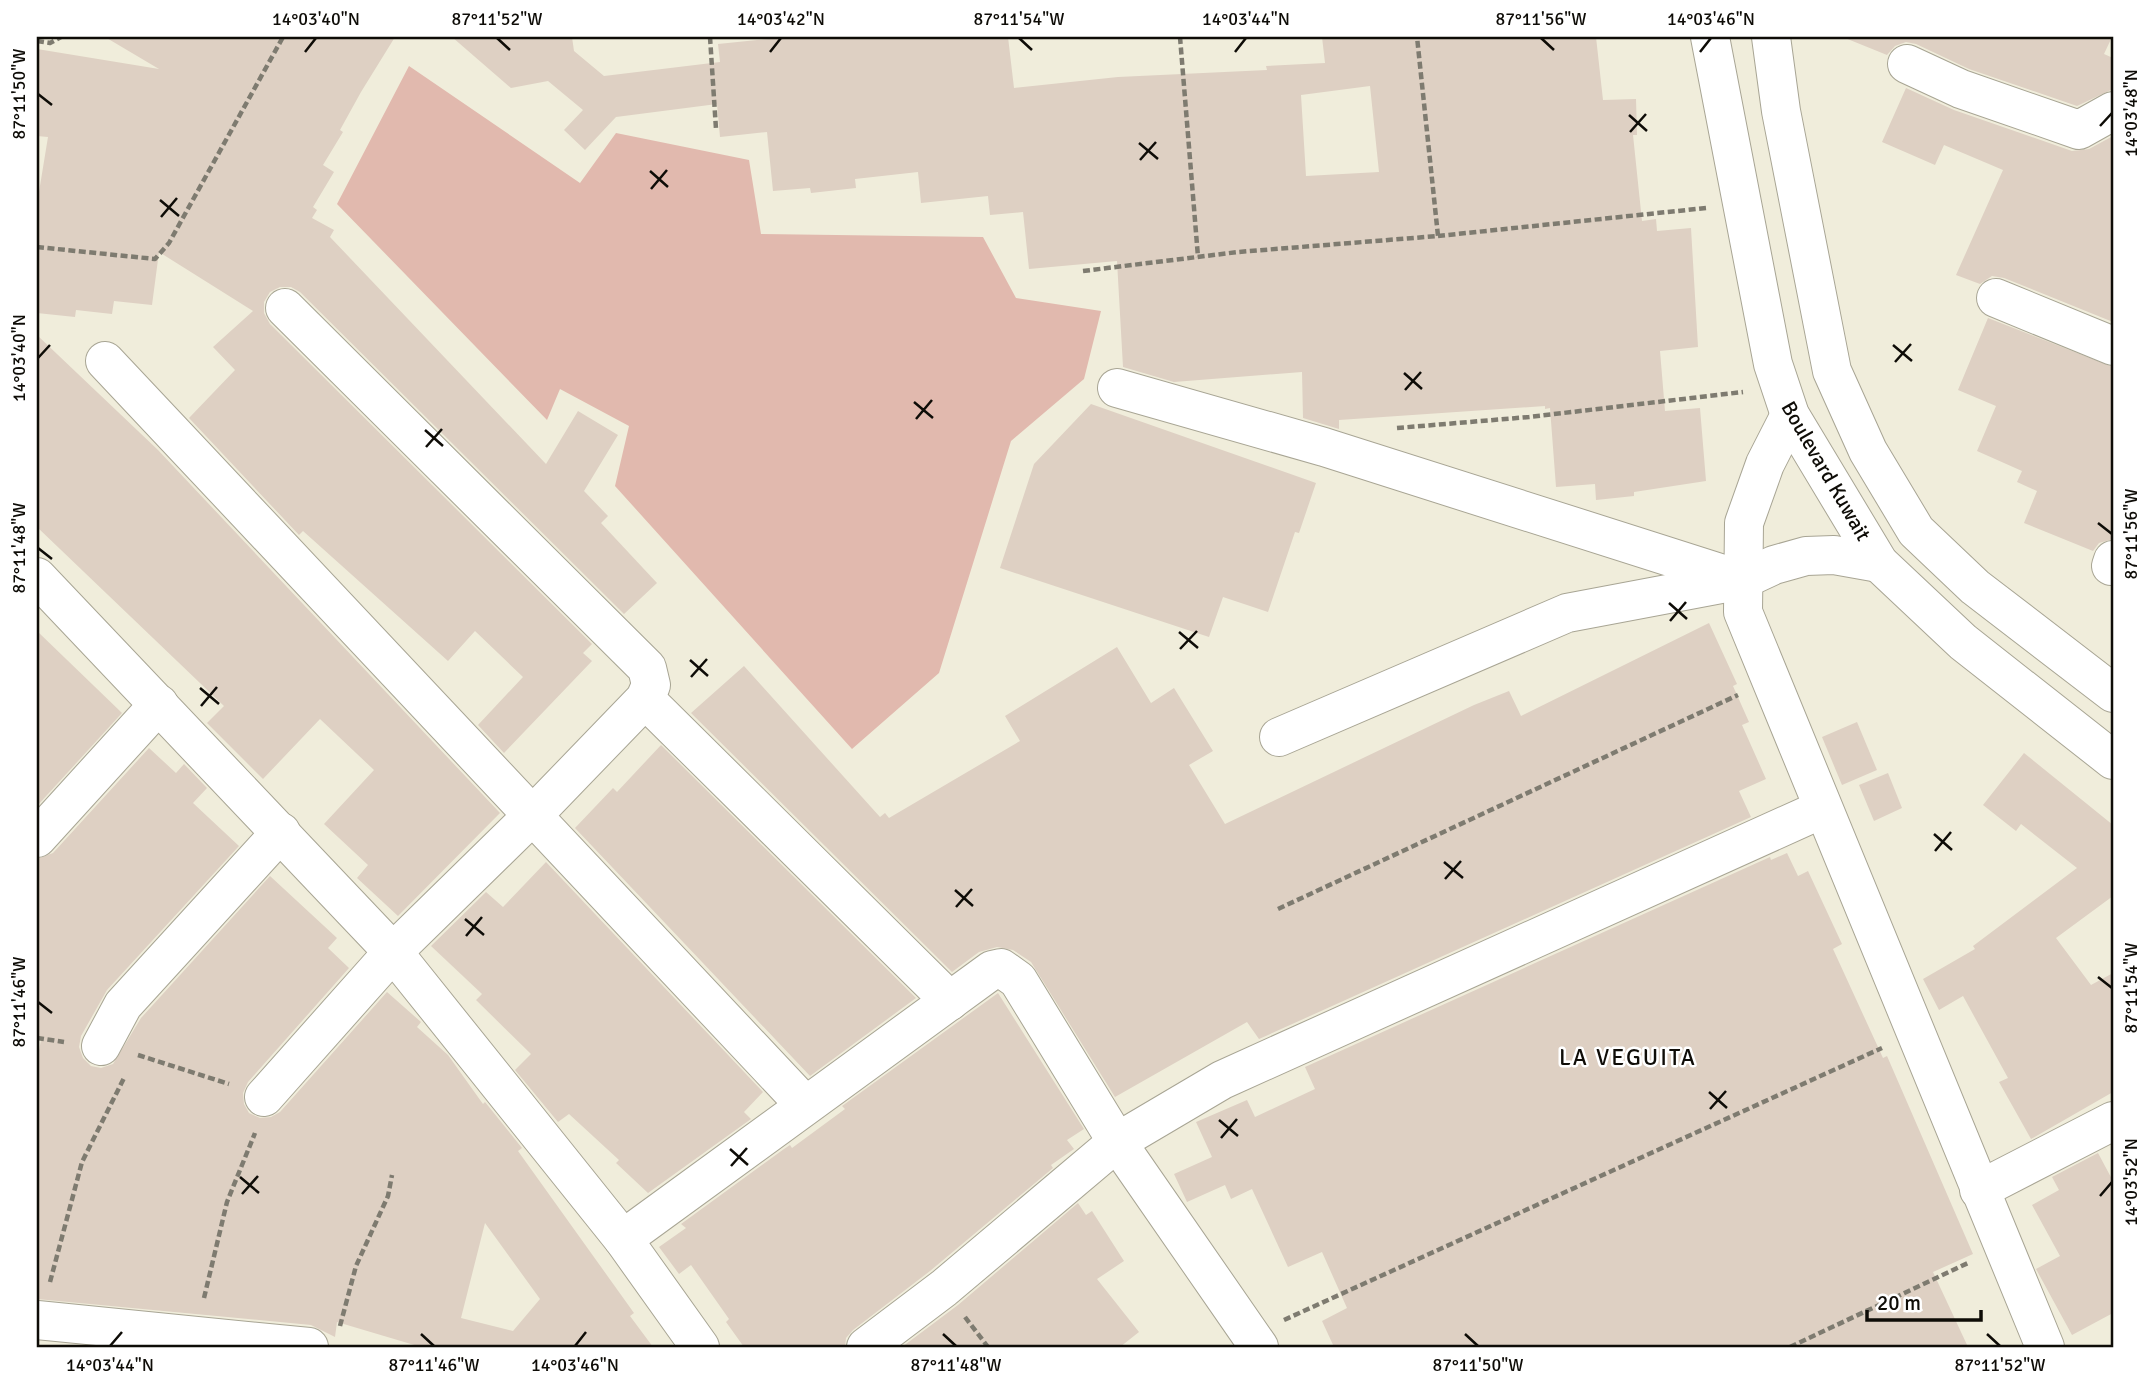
<svg xmlns="http://www.w3.org/2000/svg" width="2150" height="1384" font-family="Signika,sans-serif">
<rect width="100%" height="100%" fill="#f0eddb"/>
<!-- green -->
<path fill="#e1b9ae" d="M 409,66 L 580,183 L 616,133 L 749,160 L 761,234 L 983,237 L 1016,298 L 1101,311 L 1084,379 L 1011,441 L 939,673 L 852,749 L 615,486 L 629,426 L 560,389 L 547,420 L 337,204 Z"/>
<!-- building -->
<g fill="#ded0c3" fill-rule="evenodd">
<path d="M 105,37 L 395,37 L 361,92 L 340,130 L 343,132 L 323,165 L 334,172 L 313,207 L 317,210 L 312,218 L 334,230 L 330,237 L 546,464 L 578,411 L 618,435 L 584,491 L 608,516 L 601,523 L 657,583 L 624,614 L 300,292 L 291,287 L 280,287 L 270,292 L 264,302 L 264,313 L 270,324 L 592,644 L 583,653 L 592,661 L 504,753 L 478,725 L 523,677 L 475,631 L 448,661 L 303,531 L 299,535 L 189,418 L 235,370 L 213,347 L 253,311 L 159,252 L 152,305 L 114,301 L 112,314 L 76,310 L 75,317 L 37,313 L 37,204 L 48,137 L 37,136 L 37,49 L 159,69 Z"/>
<path d="M 452,37 L 572,37 L 574,51 L 604,76 L 720,62 L 718,44 L 757,40 L 794,37 L 1008,37 L 1014,88 L 1118,77 L 1267,70 L 1266,66 L 1325,63 L 1322,37 L 1596,37 L 1603,100 L 1636,99 L 1637,135 L 1633,135 L 1642,221 L 1656,219 L 1657,231 L 1691,228 L 1698,347 L 1660,351 L 1665,411 L 1700,408 L 1706,481 L 1634,492 L 1634,496 L 1596,500 L 1595,484 L 1556,487 L 1550,408 L 1545,409 L 1545,406 L 1339,420 L 1339,429 L 1303,418 L 1302,372 L 1174,382 L 1123,367 L 1117,261 L 1029,269 L 1023,212 L 990,215 L 988,196 L 921,203 L 918,172 L 855,179 L 856,188 L 811,193 L 810,188 L 773,191 L 767,132 L 720,137 L 717,104 L 616,117 L 585,150 L 564,130 L 583,110 L 548,81 L 511,88 ZM 1370,86 L 1379,172 L 1306,176 L 1301,95 Z"/>
<path d="M 2112,37 L 2104,54 L 2113,58 L 2113,89 L 2077,106 L 1969,69 L 1916,44 L 1906,42 L 1895,46 L 1887,55 L 1845,38 Z"/>
<path d="M 1906,88 L 1954,110 L 2072,151 L 2089,149 L 2113,136 L 2113,322 L 2004,278 L 1992,276 L 1980,284 L 1956,275 L 2003,170 L 1944,145 L 1935,165 L 1882,142 Z"/>
<path d="M 1988,318 L 2113,367 L 2113,539 L 2099,543 L 2093,551 L 2024,523 L 2037,491 L 2017,482 L 2022,471 L 1977,451 L 1996,406 L 1958,390 Z"/>
<path d="M 37,335 L 158,450 L 500,813 L 398,916 L 357,878 L 368,865 L 324,824 L 374,770 L 320,719 L 263,779 L 207,723 L 224,706 L 37,527 Z"/>
<path d="M 1091,404 L 1316,483 L 1299,533 L 1295,532 L 1268,612 L 1223,597 L 1209,637 L 1000,568 L 1034,464 Z"/>
<path d="M 1709,623 L 1737,684 L 1733,686 L 1749,722 L 1742,725 L 1766,779 L 1739,791 L 1751,817 L 1259,1039 L 1247,1022 L 1115,1097 L 1031,962 L 1013,950 L 997,947 L 979,952 L 952,972 L 691,713 L 744,666 L 880,817 L 885,813 L 889,818 L 1020,741 L 1005,716 L 1117,647 L 1151,703 L 1174,688 L 1213,751 L 1189,765 L 1225,824 L 1474,705 L 1509,691 L 1521,716 Z"/>
<path d="M 37,631 L 122,713 L 37,806 Z"/>
<path d="M 1857,722 L 1877,770 L 1842,785 L 1822,737 Z"/>
<path d="M 661,745 L 916,998 L 810,1076 L 575,828 L 613,788 L 617,792 Z"/>
<path d="M 149,748 L 176,773 L 184,764 L 207,788 L 193,803 L 239,846 L 107,990 L 81,1036 L 79,1047 L 83,1058 L 91,1066 L 101,1068 L 113,1064 L 141,1018 L 270,876 L 337,938 L 328,948 L 349,968 L 248,1082 L 243,1093 L 244,1104 L 249,1113 L 260,1118 L 271,1117 L 280,1112 L 387,992 L 421,1022 L 417,1027 L 448,1055 L 483,1104 L 485,1102 L 522,1148 L 518,1151 L 634,1313 L 630,1316 L 653,1347 L 421,1347 L 337,1322 L 335,1337 L 311,1325 L 37,1299 L 37,1061 L 41,1040 L 37,1036 L 37,859 L 53,853 ZM 485,1223 L 540,1299 L 513,1331 L 461,1318 Z"/>
<path d="M 2024,753 L 2113,825 L 2113,896 L 2056,938 L 2091,985 L 2113,973 L 2113,1092 L 2031,1139 L 1999,1082 L 2008,1078 L 1963,996 L 1939,1010 L 1923,979 L 1975,949 L 1973,946 L 2077,868 L 2021,824 L 2016,831 L 1983,805 Z"/>
<path d="M 1888,773 L 1902,808 L 1874,821 L 1859,785 Z"/>
<path d="M 1787,853 L 1798,876 L 1808,871 L 1842,944 L 1833,949 L 1883,1058 L 1887,1056 L 1973,1254 L 1933,1272 L 1968,1347 L 1334,1347 L 1322,1321 L 1347,1308 L 1322,1252 L 1288,1267 L 1252,1189 L 1231,1199 L 1225,1185 L 1187,1202 L 1174,1174 L 1212,1157 L 1196,1122 L 1247,1100 L 1255,1117 L 1315,1089 L 1305,1067 L 1770,857 L 1771,860 Z"/>
<path d="M 546,862 L 763,1092 L 744,1112 L 751,1119 L 648,1193 L 616,1163 L 619,1160 L 569,1114 L 558,1122 L 515,1070 L 531,1054 L 476,1000 L 482,994 L 431,946 L 486,892 L 503,907 Z"/>
<path d="M 998,993 L 1084,1129 L 1067,1140 L 1074,1149 L 1051,1165 L 1053,1168 L 930,1271 L 853,1330 L 846,1338 L 845,1347 L 744,1347 L 726,1322 L 729,1319 L 691,1265 L 679,1274 L 659,1247 L 686,1228 L 681,1224 L 784,1149 L 790,1145 L 792,1148 L 845,1109 L 842,1106 Z"/>
<path d="M 2098,1153 L 2113,1181 L 2113,1313 L 2072,1335 L 2036,1269 L 2060,1256 L 2032,1205 L 2059,1190 L 2052,1177 Z"/>
<path d="M 1078,1203 L 1086,1215 L 1092,1211 L 1124,1261 L 1097,1279 L 1139,1332 L 1120,1347 L 902,1347 L 958,1305 Z"/>
</g>
<g fill="none" stroke-linecap="round" stroke-linejoin="round">
<!-- minor casing -->
<g stroke="#a8a594" stroke-width="40">
<g id="minor">
<path d="M 1907,64 L 1961,89 L 2079,130 L 2113,111"/>
<path d="M 1996,298 L 2113,346"/>
<path d="M 105,361 L 805,1105"/>
<path d="M 1117,388 L 1324,447 L 1742,580"/>
<path d="M 1790,415 L 1765,464 L 1744,523 L 1743,612 L 2045,1347"/>
<path d="M 2111,566 L 2113,560"/>
<path d="M 37,577 L 393,952 L 623,1239 L 700,1347"/>
<path d="M 645,699 L 950,1001"/>
<path d="M 1279,737 L 1567,613 L 1742,580 L 1774,565 L 1806,556 L 1834,555 L 1879,563"/>
<path d="M 37,838 L 159,704"/>
<path d="M 101,1046 L 123,1005 L 281,832"/>
<path d="M 264,1097 L 393,952 L 532,816 L 645,699 L 651,685 L 647,668 L 285,308"/>
<path d="M 1979,1190 L 2113,1121"/>
<path d="M 623,1239 L 992,970 L 1001,968 L 1018,980 L 1117,1142 L 1259,1347"/>
<path d="M 37,1320 L 309,1347"/>
<path d="M 866,1347 L 944,1288 L 1117,1142 L 1222,1080 L 1822,809"/>
</g>
</g>
<!-- major casing -->
<g stroke="#a8a594" stroke-width="40">
<g id="major">
<path d="M 1710,37 L 1773,364 L 1790,415 L 1879,563 L 1963,642 L 2113,760"/>
<path d="M 1771,37 L 1781,111 L 1832,371 L 1868,451 L 1916,531 L 1975,587 L 2113,693"/>
</g>
</g>
<!-- path -->
<g stroke="#7e7b70" stroke-width="4.5" stroke-dasharray="7 3.5" stroke-linecap="butt">
<path d="M 710,37 L 716,129"/>
<path d="M 1180,37 L 1198,257"/>
<path d="M 37,41 L 50,43 L 61,37"/>
<path d="M 1438,236 L 1706,208"/>
<path d="M 37,247 L 155,259 L 169,243 L 283,37"/>
<path d="M 1083,271 L 1238,252 L 1438,236 L 1417,37"/>
<path d="M 1397,428 L 1529,417 L 1743,392"/>
<path d="M 1278,909 L 1738,695"/>
<path d="M 37,1038 L 64,1042"/>
<path d="M 138,1055 L 229,1084"/>
<path d="M 50,1282 L 82,1162 L 124,1078"/>
<path d="M 204,1298 L 227,1202 L 255,1133"/>
<path d="M 965,1317 L 988,1347"/>
<path d="M 1284,1320 L 1882,1048"/>
<path d="M 340,1326 L 356,1266 L 388,1196 L 392,1175"/>
<path d="M 1790,1347 L 1968,1263"/>
</g>
<!-- minor -->
<use href="#minor" stroke="#fff" stroke-width="38"/>
<!-- major -->
<use href="#major" stroke="#fff" stroke-width="38"/>
</g>
<!-- ticks -->
<path fill="none" stroke="#0e0c07" stroke-width="2.5" d="M 497,38 L 510,50M 1019,38 L 1032,50M 1541,38 L 1554,50M 305,52 L 316,38M 770,52 L 781,38M 1235,52 L 1246,38M 1700,52 L 1711,38M 38,94 L 52,105M 1629,115 L 1647,131M 2100,126 L 2112,113M 1630,132 L 1646,114M 1139,143 L 1158,159M 1140,160 L 1156,142M 650,171 L 668,187M 651,189 L 667,170M 160,200 L 179,216M 161,217 L 177,198M 1893,345 L 1912,361M 38,358 L 50,345M 1895,362 L 1911,344M 1404,373 L 1422,389M 1405,390 L 1421,372M 914,402 L 933,418M 916,419 L 932,400M 425,430 L 443,446M 426,447 L 442,429M 2098,523 L 2112,534M 38,548 L 52,559M 1669,603 L 1687,619M 1670,621 L 1686,602M 1179,632 L 1198,648M 1180,649 L 1197,631M 690,660 L 708,676M 691,677 L 707,659M 200,688 L 219,704M 201,706 L 217,687M 1934,834 L 1952,850M 1935,851 L 1951,832M 1444,862 L 1463,878M 1445,879 L 1461,861M 955,890 L 973,906M 956,907 L 972,889M 465,919 L 484,935M 466,936 L 482,917M 2098,977 L 2112,988M 38,1002 L 52,1013M 1709,1092 L 1727,1108M 1710,1109 L 1726,1091M 1219,1120 L 1238,1136M 1221,1138 L 1237,1119M 730,1149 L 748,1165M 731,1166 L 747,1148M 240,1177 L 259,1193M 242,1194 L 258,1176M 2100,1196 L 2112,1182M 421,1334 L 434,1346M 943,1334 L 956,1346M 1465,1334 L 1478,1346M 1987,1334 L 2000,1346M 110,1346 L 122,1332M 575,1346 L 586,1332"/>
<g text-anchor="middle" stroke-width="5" stroke-linejoin="round" paint-order="stroke">
<!-- street labels -->
<g font-size="21" fill="#0e0c07" stroke="#fff">
<text transform="translate(1826 471) rotate(60)" y="7">Boulevard Kuwait</text>
</g>
<!-- neighbourhood labels -->
<g font-size="23" letter-spacing="2" fill="#0e0c07" stroke="#fff">
<text x="1628" y="1065">LA VEGUITA</text>
</g>
</g>
<!-- border -->
<rect width="2150" height="1384" fill="none" stroke="#ffffff" stroke-width="77"/>
<!-- scale -->
<path d="M1867 1310v10h114v-10" fill="none" stroke="#0e0c07" stroke-width="3.5"/>
<text x="1877" y="1310" font-size="21" fill="#0e0c07" stroke="#ffffff" stroke-width="5" paint-order="stroke">20 m</text>
<rect x="38" y="38" width="2074" height="1308" fill="none" stroke="#0e0c07" stroke-width="2.5"/>
<g font-size="18" text-anchor="middle" fill="#0e0c07">
<text x="316" y="25">14°03'40"N</text>
<text x="497" y="25">87°11'52"W</text>
<text x="781" y="25">14°03'42"N</text>
<text x="1019" y="25">87°11'54"W</text>
<text x="1246" y="25">14°03'44"N</text>
<text x="1541" y="25">87°11'56"W</text>
<text x="1711" y="25">14°03'46"N</text>
<text transform="translate(19 94) rotate(-90)" y="6">87°11'50"W</text>
<text transform="translate(2131 113) rotate(-90)" y="6">14°03'48"N</text>
<text transform="translate(19 358) rotate(-90)" y="6">14°03'40"N</text>
<text transform="translate(2131 534) rotate(-90)" y="6">87°11'56"W</text>
<text transform="translate(19 548) rotate(-90)" y="6">87°11'48"W</text>
<text transform="translate(2131 988) rotate(-90)" y="6">87°11'54"W</text>
<text transform="translate(19 1002) rotate(-90)" y="6">87°11'46"W</text>
<text transform="translate(2131 1182) rotate(-90)" y="6">14°03'52"N</text>
<text x="110" y="1371">14°03'44"N</text>
<text x="434" y="1371">87°11'46"W</text>
<text x="575" y="1371">14°03'46"N</text>
<text x="956" y="1371">87°11'48"W</text>
<text x="1478" y="1371">87°11'50"W</text>
<text x="2000" y="1371">87°11'52"W</text>
</g>
</svg>
